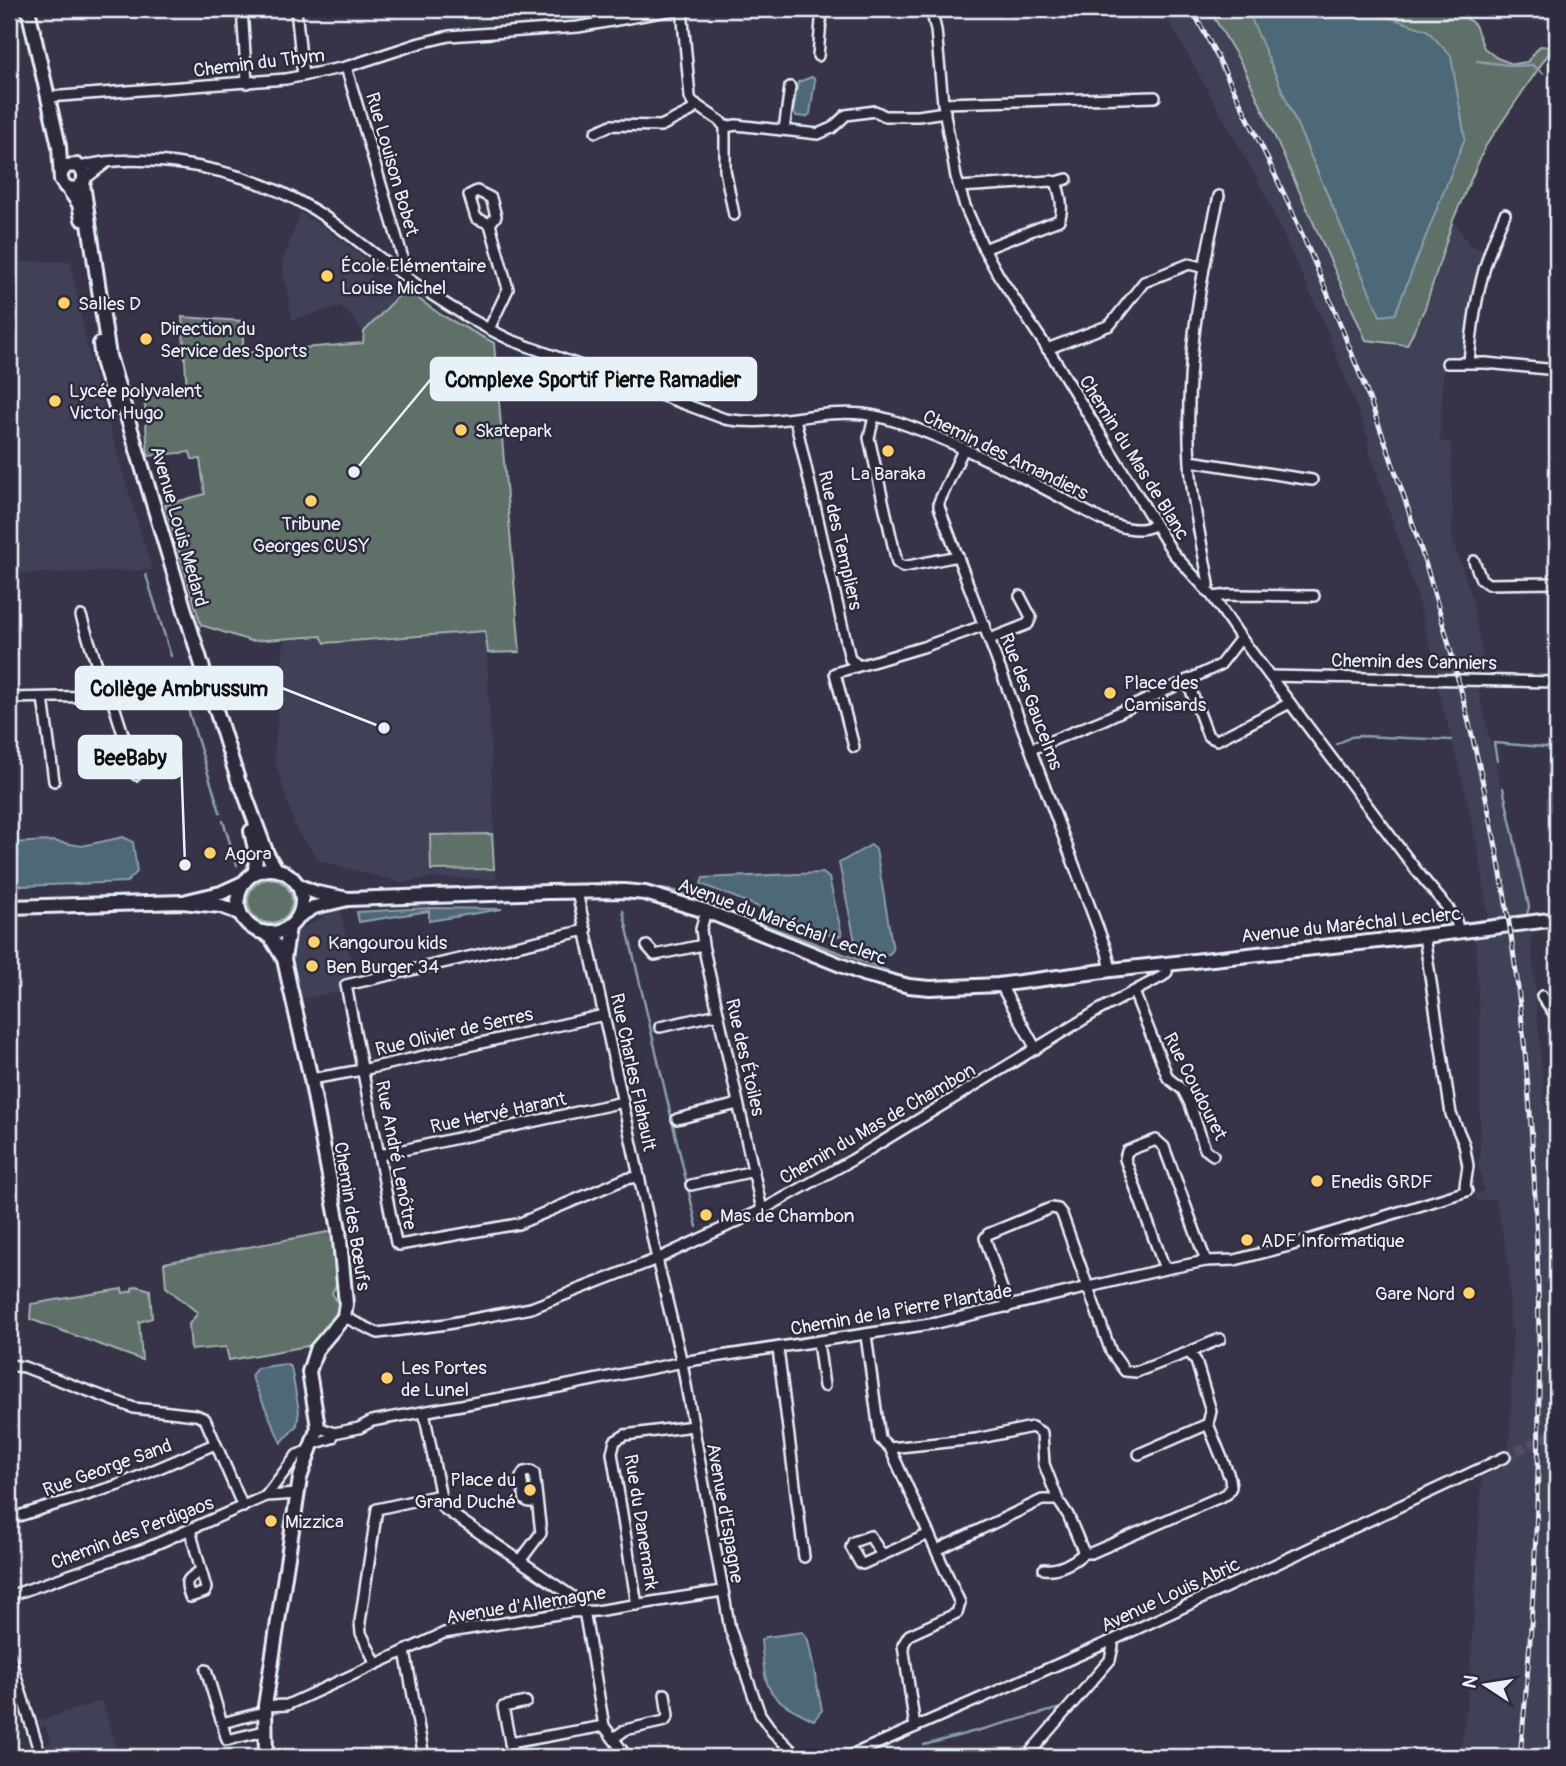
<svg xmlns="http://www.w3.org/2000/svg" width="1566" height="1766" font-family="Pangolin,sans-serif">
<rect width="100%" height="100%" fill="#373449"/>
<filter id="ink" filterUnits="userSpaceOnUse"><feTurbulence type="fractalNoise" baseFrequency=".0143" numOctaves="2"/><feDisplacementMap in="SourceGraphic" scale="14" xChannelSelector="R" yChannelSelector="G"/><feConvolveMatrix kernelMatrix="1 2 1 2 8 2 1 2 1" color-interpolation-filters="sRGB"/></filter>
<g filter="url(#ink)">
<!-- built -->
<g fill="#414057">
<path d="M 1162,9 L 1209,9 L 1244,68 L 1303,197 L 1425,308 L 1453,220 L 1469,244 L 1485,251 L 1477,269 L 1464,355 L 1444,359 L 1440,441 L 1451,443 L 1453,541 L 1471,594 L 1485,670 L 1478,687 L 1528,907 L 1551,1174 L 1554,1174 L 1555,1185 L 1557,1185 L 1557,1757 L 1460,1757 L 1469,1689 L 1482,1477 L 1509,1463 L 1513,1329 L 1510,1328 L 1509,1265 L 1496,1199 L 1477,1201 L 1475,1194 L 1484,1191 L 1478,1164 L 1480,1157 L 1480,1028 L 1475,939 L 1496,934 L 1494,919 L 1488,918 L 1480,859 L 1465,791 L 1438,688 L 1438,675 L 1416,593 L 1367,443 L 1369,440 L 1324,323 L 1258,180 Z"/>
<path d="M 300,213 L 322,226 L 375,266 L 371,272 L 373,287 L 384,293 L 395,289 L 400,294 L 364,332 L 342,306 L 292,320 L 282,263 Z"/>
<path d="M 70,261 L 91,364 L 152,570 L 9,574 L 9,262 Z"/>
<path d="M 486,631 L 496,879 L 431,878 L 402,883 L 320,861 L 296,830 L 274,758 L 284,639 L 322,636 L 325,643 Z"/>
<path d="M 340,907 L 354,975 L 343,982 L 339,992 L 288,1001 L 270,947 Z"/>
<path d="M 102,1701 L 117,1749 L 112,1757 L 48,1757 L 44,1746 L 51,1743 L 46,1726 L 40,1727 L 38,1721 Z"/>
</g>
<!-- green -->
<g fill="#5e6f67" stroke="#a3b0b0" stroke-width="2">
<path d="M 1209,9 L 1456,9 L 1475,25 L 1484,48 L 1497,58 L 1513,64 L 1527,62 L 1540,46 L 1553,47 L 1485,147 L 1453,220 L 1425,308 L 1407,345 L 1366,340 L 1244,68 Z"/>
<path d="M 405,289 L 441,315 L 494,343 L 520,652 L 488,653 L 485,631 L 325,643 L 321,636 L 251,641 L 201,625 L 165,505 L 205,494 L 200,459 L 192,459 L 190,452 L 148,456 L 144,393 L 187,390 L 182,317 L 243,321 L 243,353 L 363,343 L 364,332 Z"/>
<path d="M 492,834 L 494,869 L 431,870 L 430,835 Z"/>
<circle cx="270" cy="901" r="22"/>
<path d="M 333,1231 L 340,1278 L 332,1293 L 339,1305 L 331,1325 L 313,1345 L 229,1360 L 226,1347 L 191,1350 L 189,1324 L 198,1313 L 166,1287 L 164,1263 Z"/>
<path d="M 137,1286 L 150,1290 L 152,1318 L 139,1322 L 142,1360 L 30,1319 L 31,1304 L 122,1289 L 123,1293 L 132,1291 L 132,1288 Z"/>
</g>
<!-- water -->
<g fill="#4e6777" stroke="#8c9eab" stroke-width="2">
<path d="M 1247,9 L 1364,9 L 1427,30 L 1451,56 L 1465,138 L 1395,314 L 1380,316 Z"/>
<path d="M 812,77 L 815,80 L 810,114 L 806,117 L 796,116 L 793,112 L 798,82 Z"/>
<path d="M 123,837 L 133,842 L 137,872 L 127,882 L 22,886 L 9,879 L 9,843 L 52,841 L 82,846 Z"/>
<path d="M 871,845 L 876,849 L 893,950 L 888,955 L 858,946 L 855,941 L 839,863 Z"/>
<path d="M 823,873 L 829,878 L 842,935 L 835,937 L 701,884 L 703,878 Z"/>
<path d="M 429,908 L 502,909 L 429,921 L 429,911 L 359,922 L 357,912 Z"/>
<path d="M 285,1364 L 291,1367 L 299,1411 L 297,1425 L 281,1443 L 251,1376 L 257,1368 Z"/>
<path d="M 802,1632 L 808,1640 L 822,1710 L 814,1720 C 765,1696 766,1694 761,1640 L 766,1637 Z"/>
</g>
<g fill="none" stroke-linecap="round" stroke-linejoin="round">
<!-- stream -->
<g stroke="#8c9eab" stroke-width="2.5">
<path d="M 1477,61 L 1516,66 L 1532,65 L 1543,73"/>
<path d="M 146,575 L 171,656"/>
<path d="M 186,703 L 220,812"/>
<path d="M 1337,744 L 1351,737 L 1360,736 L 1451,740"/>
<path d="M 1497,761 L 1494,743 L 1557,748"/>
<path d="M 1503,788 L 1529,907 L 1527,914"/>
<path d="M 223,821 L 237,865"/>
<path d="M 434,888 L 616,883 L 675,891 L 888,971"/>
<path d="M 623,911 L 697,1227"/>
<path d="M 924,1745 L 1061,1708"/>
</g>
<!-- street-tunnel -->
<path stroke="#525063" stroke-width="9" stroke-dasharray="9 4.5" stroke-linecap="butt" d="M 1505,1457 L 1557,1431"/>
<!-- street casing -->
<g stroke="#e8f1f8" stroke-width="14">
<g id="street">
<path d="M 242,9 L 247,83"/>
<path d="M 296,9 L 303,76"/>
<path d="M 682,9 L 690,97 L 692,102 L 720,121 L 725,127 L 725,170 L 734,215"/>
<path d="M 931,9 L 936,30 L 943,103 L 956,177 L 965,206 L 984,249 L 999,276 L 1053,357 L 1173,553 L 1213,597 L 1241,638 L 1416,870 L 1455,917 L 1459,932"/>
<path d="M 818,56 L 822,9"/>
<path d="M 346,67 L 402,255 L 401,265 L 397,270"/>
<path d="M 48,97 L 286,79 L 346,67 L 420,43 L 449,36 L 578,27 L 678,9"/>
<path d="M 943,103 L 1155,97"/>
<path d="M 725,127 L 736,125 L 818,134 L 832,128 L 846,115 L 875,111 L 885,116 L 918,116 L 945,112"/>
<path d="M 784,130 L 790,87"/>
<path d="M 596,132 L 611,125 L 661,126 L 691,111 L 696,104"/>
<path d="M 80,167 C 110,158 143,159 175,163 C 222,169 269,183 311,208 C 336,223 360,243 384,261 C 424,291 466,319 511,340 L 725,419 C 772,428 817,409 863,414 C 888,417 912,427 935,436 C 992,460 1048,490 1102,520 C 1117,526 1139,534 1154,525"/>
<path d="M 85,179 L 106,163"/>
<path d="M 1056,182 L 1067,179"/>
<path d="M 959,187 L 1051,181 L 1056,182 C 1060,193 1064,209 1059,220 L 984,249"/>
<path d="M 489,329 L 508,289 L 490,224 L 476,218 L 469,195 L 477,191 L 491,198 L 496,216 L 490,224"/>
<path d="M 1047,349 L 1110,325 L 1144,282 L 1189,264 L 1202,267"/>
<path d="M 1469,362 C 1474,306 1481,265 1505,214"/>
<path d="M 1447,363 L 1486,363 L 1557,370"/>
<path d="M 874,417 L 869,438 L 897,563 L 903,567 L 958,556"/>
<path d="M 795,419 L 850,659 L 858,665"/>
<path d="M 964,448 L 939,502 L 939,507 L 1107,952 L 1111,970"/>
<path d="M 1190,461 L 1312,480"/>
<path d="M 1474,561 L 1481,579 L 1488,584 L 1557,583"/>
<path d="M 1205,588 L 1209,584 C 1202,544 1192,503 1190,462 C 1184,372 1199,283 1219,196"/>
<path d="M 1213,597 L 1229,595 L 1314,596"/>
<path d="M 81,616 L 107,696"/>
<path d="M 990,639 L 1028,624 L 1031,617 L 1020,596"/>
<path d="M 1270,676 L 1557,682"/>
<path d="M 1187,680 L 1208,736 L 1217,740 L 1290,703"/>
<path d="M 121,693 L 126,696 L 174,685 L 179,680"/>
<path d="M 111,696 L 136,775"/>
<path d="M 9,698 L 107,696 L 121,693 L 125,689 L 198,675"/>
<path d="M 43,698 L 54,781"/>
<path d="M 854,747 L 835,673 L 923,647 L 985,625"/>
<path d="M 1031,749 L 1105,719 L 1220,665 L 1241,638"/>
<path d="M 577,892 L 657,1259 L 682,1363 L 730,1629 L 760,1714 L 772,1731 L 798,1757"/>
<path d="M 706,911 L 701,929 L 703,945 L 762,1210"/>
<path d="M 586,930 L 346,985 L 396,1243 L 399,1245 L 518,1224 L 625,1179 L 639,1177"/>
<path d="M 647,946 L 655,955 L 703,945"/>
<path d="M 1003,984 L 1003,989 L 1036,1049"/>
<path d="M 1134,992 L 1168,1078 L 1183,1090 L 1190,1104 L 1205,1149 L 1213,1155"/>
<path d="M 1542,996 L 1557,1018"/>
<path d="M 660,1027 L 718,1014"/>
<path d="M 311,1079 L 362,1070 L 604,1015"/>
<path d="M 677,1119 L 738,1104"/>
<path d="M 380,1155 L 623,1102"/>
<path d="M 691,1185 L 754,1171"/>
<path d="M 1165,1269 L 1125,1159 L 1127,1151 L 1156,1140 L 1164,1147 L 1206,1261"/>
<path d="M 344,1317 L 378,1333 L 447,1324 L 531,1308 L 657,1259 L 762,1210 L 852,1160 L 1099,1010 L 1163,976 L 1167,972 L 1167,964"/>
<path d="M 866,1335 L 880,1439 L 890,1448 L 976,1439 L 1032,1427 L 1042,1433 L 1044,1464 L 1058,1500"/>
<path d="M 818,1342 L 824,1386"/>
<path d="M 778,1349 L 804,1557"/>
<path d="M 1189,1352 L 1220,1339"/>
<path d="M 9,1365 L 24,1367 L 134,1408 L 196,1415 L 205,1419 L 243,1507"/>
<path d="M 424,1412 L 443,1508 L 573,1597 L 585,1616 L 604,1726 L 627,1757"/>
<path d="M 318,1427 L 334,1433 L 359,1428 L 372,1421 L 539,1391 L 688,1361 L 937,1323 L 1165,1269 L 1206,1261 L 1235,1260 L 1289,1246 L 1467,1191 L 1465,1186 L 1468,1166 L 1464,1144 L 1451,1114 L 1424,936"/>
<path d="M 310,1445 L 332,1438 L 334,1433"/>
<path d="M 890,1448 L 960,1603 L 957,1613 L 909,1635 L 903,1645 L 915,1727"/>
<path d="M 1139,1454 L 1208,1424"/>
<path d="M 266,1496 L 297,1455 L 308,1451"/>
<path d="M 9,1519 L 119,1485 L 215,1444"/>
<path d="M 190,1530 L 206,1588 L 205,1592 L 190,1597 C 184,1580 186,1581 200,1571"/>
<path d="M 937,1550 L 1042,1500 L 1058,1500 L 1068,1515 L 1084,1553 L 1091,1553 L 1227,1494 L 1231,1487 L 1230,1478 L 1208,1424 L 1211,1411 L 1196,1361 L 1189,1352 L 1136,1372 L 1125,1371 L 1111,1352 L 1062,1214 L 1058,1209 L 1051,1208 L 988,1234 L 985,1238 L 1008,1307"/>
<path d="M 882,1555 L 870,1536 L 853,1542 L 851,1547 L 860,1563 L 863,1564 L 929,1534"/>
<path d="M 520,1561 L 541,1533 L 534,1473 L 531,1471 L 524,1472 L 521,1477 L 525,1500 L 529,1502 L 536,1502"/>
<path d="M 1044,1569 C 1058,1571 1074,1562 1084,1553"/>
<path d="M 9,1596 L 147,1548 L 266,1496 L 298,1494"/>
<path d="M 637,1605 L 612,1453 L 615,1441 L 625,1435 L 693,1426"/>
<path d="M 405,1651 L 424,1757"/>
<path d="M 9,1654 L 41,1757"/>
<path d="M 376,1664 L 361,1633 L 360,1622 L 377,1509 L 440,1495"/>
<path d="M 206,1670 L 227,1740 L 264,1731"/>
<path d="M 265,1706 L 287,1705 L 444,1633 L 570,1612 L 596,1611 L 722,1591"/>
<path d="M 222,1723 L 264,1712"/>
<path d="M 614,1738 L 625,1730 L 665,1721 L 668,1716 L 665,1694"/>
<path d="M 510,1743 L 604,1726"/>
<path d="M 513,1757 L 503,1707 L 526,1702"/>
<path d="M 847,1757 L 1111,1641 L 1505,1457"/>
<path d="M 1026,1757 L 1110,1660 L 1113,1646 L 1111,1641"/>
</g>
</g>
<!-- secondary casing -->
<g stroke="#e8f1f8" stroke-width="18">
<g id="secondary">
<path d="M 28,9 L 59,146 L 61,180 L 65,186 L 71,189 L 78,188 L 84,181 L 84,172 L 77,165 L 66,166 L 62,172"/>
<path d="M 83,184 L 109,356 L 189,624 L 239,783 L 243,789 L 267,854 L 276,869"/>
<path d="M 68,188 L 79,204 L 82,219"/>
<path d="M 100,344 L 102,361 L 116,407"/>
<path d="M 251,831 L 256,854 L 255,872"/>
<circle cx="270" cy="901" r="32"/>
<path d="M 299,886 L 317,893 L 348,899"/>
<path d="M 187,901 L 221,893 L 243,883"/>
<path d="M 9,907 L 182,902 L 221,906 L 240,913"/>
<path d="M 299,916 L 314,907 L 348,899 L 548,892 L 624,891 L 645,893 L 706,911 L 863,974 L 909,986 L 930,988 L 998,985 L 1111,970 L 1424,936 L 1557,919"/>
<path d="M 263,932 L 271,938 L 284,959 L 290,987 L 311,1079 L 339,1230 L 346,1304 L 344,1317 L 316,1350 L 309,1372 L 318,1427 L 300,1478 L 265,1706 L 266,1757"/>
<path d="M 284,959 L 289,927"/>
</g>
</g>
<!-- street -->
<use href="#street" stroke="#2f2a3d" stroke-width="9"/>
<!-- secondary -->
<use href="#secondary" stroke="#2f2a3d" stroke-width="12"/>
<!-- rail casing -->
<g stroke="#e8f1f8" stroke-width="5">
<path id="rail" d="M 1192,9 C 1334,274 1441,556 1497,852 C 1524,994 1535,1140 1538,1285 C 1542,1443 1536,1600 1520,1757"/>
</g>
<!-- rail -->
<use href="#rail" stroke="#2f2a3d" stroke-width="2.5" stroke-dasharray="8" stroke-linecap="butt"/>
</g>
</g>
<!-- markers -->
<g fill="#ffd166" stroke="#2f2a3d" stroke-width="2.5">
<circle cx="327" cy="276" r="7"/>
<circle cx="64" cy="303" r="7"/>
<circle cx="146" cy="339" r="7"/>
<circle cx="55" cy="401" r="7"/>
<circle cx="461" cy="430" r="7"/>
<circle cx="888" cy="451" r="7"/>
<circle cx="311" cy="501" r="7"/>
<circle cx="1110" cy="693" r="7"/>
<circle cx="210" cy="853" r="7"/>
<circle cx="314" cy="942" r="7"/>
<circle cx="312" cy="966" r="7"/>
<circle cx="1317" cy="1181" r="7"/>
<circle cx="706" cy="1215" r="7"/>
<circle cx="1247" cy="1240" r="7"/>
<circle cx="1469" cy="1293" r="7"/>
<circle cx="387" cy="1378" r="7"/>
<circle cx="530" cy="1490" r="7"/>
<circle cx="271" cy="1521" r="7"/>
</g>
<g text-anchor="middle" stroke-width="5" stroke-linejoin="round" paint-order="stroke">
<!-- street labels -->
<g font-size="19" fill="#e8f1f8" stroke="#2f2a3d">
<text transform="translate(259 62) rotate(-7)" y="7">Chemin du Thym</text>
<text transform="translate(393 164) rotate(74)" y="7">Rue Louison Bobet</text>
<text transform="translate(1006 454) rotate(26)" y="7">Chemin des Amandiers</text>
<text transform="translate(1135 457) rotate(58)" y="7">Chemin du Mas de Blanc</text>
<text transform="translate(180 526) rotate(74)" y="7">Avenue Louis Medard</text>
<text transform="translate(841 540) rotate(77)" y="7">Rue des Templiers</text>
<text transform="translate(1414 661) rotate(1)" y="7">Chemin des Canniers</text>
<text transform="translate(1032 701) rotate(69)" y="7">Rue des Gaucelms</text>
<text transform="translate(783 921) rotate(20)" y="7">Avenue du Maréchal Leclerc</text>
<text transform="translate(1351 924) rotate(-6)" y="7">Avenue du Maréchal Leclerc</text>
<text transform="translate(454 1031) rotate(-13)" y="7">Rue Olivier de Serres</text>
<text transform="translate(746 1057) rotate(77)" y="7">Rue des Étoiles</text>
<text transform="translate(634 1072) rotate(78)" y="7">Rue Charles Flahault</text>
<text transform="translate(1196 1086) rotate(63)" y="7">Rue Coudouret</text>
<text transform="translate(498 1112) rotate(-12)" y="7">Rue Hervé Harant</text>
<text transform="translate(877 1123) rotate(-30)" y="7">Chemin du Mas de Chambon</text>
<text transform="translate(397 1155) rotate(79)" y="7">Rue André Lenôtre</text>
<text transform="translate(353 1216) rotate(81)" y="7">Chemin des Bœufs</text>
<text transform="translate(901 1309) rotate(-10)" y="7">Chemin de la Pierre Plantade</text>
<text transform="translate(107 1467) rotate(-20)" y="7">Rue George Sand</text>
<text transform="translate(726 1513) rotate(80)" y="7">Avenue d'Espagne</text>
<text transform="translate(642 1522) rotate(81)" y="7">Rue du Danemark</text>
<text transform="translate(132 1532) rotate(-21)" y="7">Chemin des Perdigaos</text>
<text transform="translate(1170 1594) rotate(-25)" y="7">Avenue Louis Abric</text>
<text transform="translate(526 1604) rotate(-9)" y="7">Avenue d'Allemagne</text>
</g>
<!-- poi labels -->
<g font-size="19" fill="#e8f1f8" stroke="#2f2a3d" text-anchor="start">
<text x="341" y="272">École Elémentaire<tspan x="341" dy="22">Louise Michel</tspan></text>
<text x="78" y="310">Salles D</text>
<text x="160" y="335">Direction du<tspan x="160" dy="22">Service des Sports</tspan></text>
<text x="69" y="397">Lycée polyvalent<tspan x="69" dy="22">Victor Hugo</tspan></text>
<text x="475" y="437">Skatepark</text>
<text x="888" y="480" text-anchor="middle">La Baraka</text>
<text x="311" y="530" text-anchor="middle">Tribune<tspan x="311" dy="22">Georges CUSY</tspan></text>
<text x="1124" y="689">Place des<tspan x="1124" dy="22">Camisards</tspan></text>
<text x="224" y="860">Agora</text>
<text x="328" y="949">Kangourou kids</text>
<text x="326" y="973">Ben Burger 34</text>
<text x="1331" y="1188">Enedis GRDF</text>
<text x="720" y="1222">Mas de Chambon</text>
<text x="1261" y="1247">ADF Informatique</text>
<text x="1455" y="1300" text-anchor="end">Gare Nord</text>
<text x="401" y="1374">Les Portes<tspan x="401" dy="22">de Lunel</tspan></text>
<text x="516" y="1486" text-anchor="end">Place du<tspan x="516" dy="22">Grand Duché</tspan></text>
<text x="285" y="1528">Mizzica</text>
</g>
</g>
<!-- callouts -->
<path fill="none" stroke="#e8f1f8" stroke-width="2.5" d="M354 472L431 379M384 728L282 688M185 865L181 757"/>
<g fill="#e8f1f8" stroke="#2f2a3d" stroke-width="2.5">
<circle cx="354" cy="472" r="7"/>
<circle cx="384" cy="728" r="7"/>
<circle cx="185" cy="865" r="7"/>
</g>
<g fill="#e8f1f8" stroke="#e8f1f8" stroke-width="2.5">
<rect x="431" y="358" width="325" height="42" rx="7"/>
<rect x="76" y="667" width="206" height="42" rx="7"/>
<rect x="79" y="736" width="102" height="42" rx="7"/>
</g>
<g font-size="21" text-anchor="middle" font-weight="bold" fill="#111">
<text x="593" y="387">Complexe Sportif Pierre Ramadier</text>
<text x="179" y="696">Collège Ambrussum</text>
<text x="130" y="765">BeeBaby</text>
</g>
<!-- margin -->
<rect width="1566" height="1766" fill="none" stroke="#2f2a3d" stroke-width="35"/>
<rect x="18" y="18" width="1531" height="1731" fill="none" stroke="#e8f1f8" stroke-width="2.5" filter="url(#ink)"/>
<!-- north arrow -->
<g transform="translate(1486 1685) rotate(282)" stroke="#2f2a3d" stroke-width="5" paint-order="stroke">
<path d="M0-5L12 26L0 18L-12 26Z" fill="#e8f1f8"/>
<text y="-10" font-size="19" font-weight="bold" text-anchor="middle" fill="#e8f1f8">N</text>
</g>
</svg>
